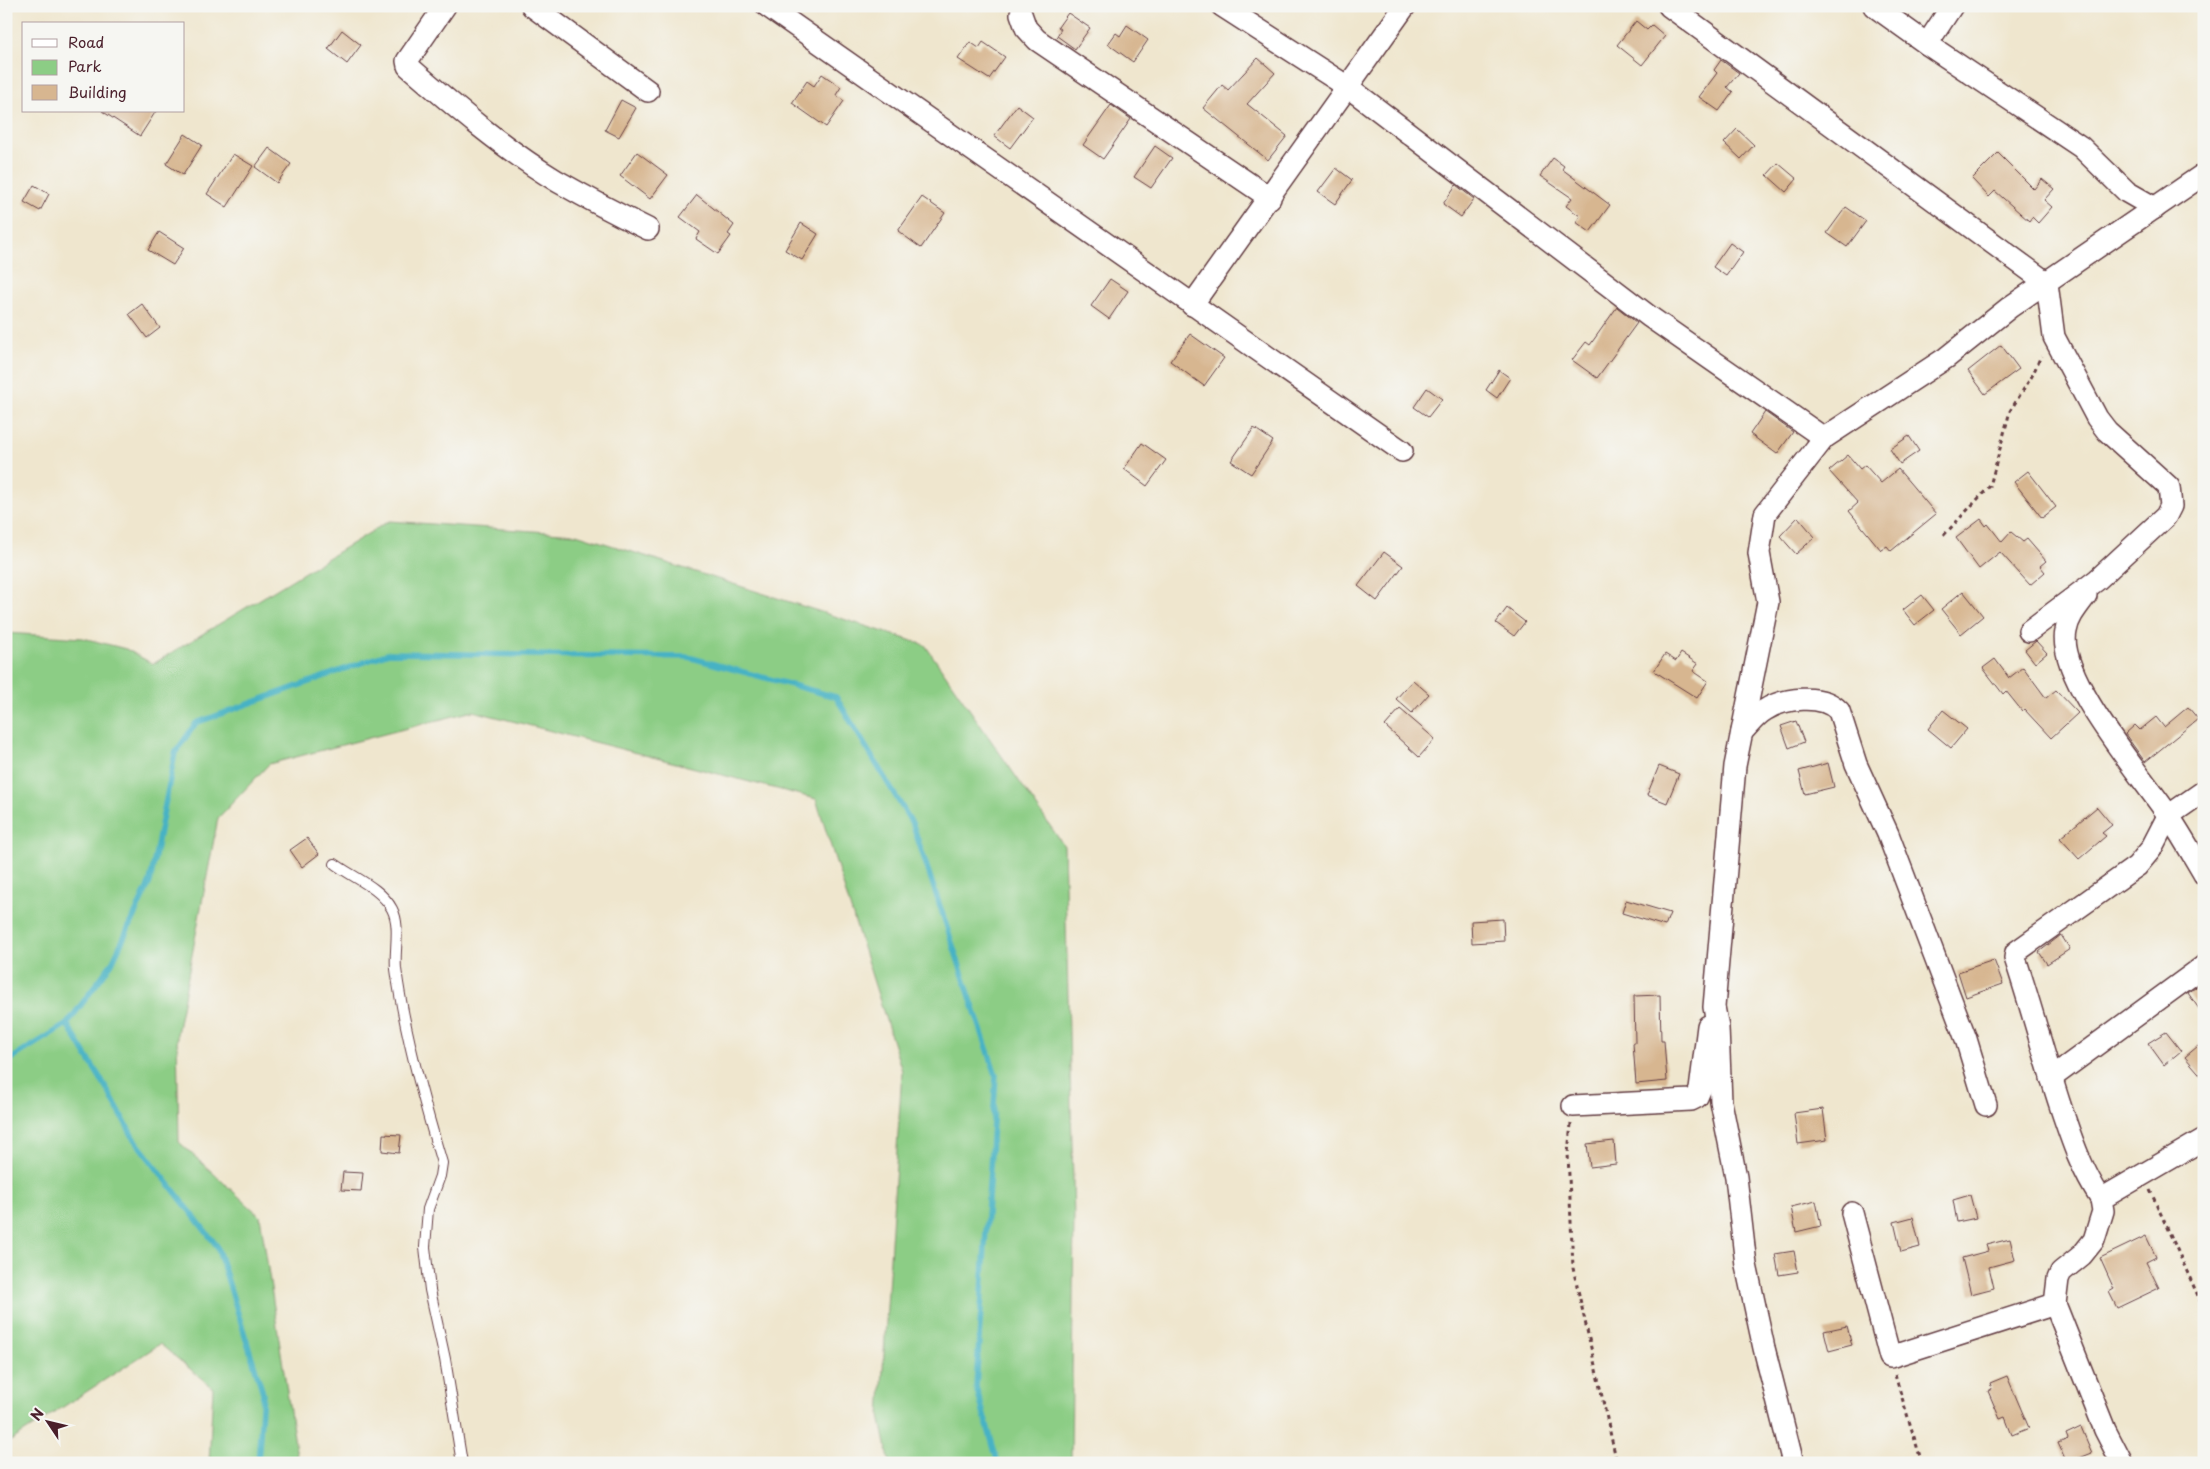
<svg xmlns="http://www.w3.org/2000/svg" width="2210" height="1469" viewBox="0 0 2210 1469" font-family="'Playpen Sans',sans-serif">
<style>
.green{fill:#8ccd85;stroke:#6b7658}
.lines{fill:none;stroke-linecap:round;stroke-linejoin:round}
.stream{stroke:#46b2c4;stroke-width:5.5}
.building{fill:#d7b690}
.service-casing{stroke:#633d43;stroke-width:12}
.minor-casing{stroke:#633d43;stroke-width:24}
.path{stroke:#633d43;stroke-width:3;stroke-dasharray:4 4;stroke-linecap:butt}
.service{stroke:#fff;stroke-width:10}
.minor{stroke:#fff;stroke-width:21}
</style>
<rect width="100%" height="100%" fill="#f6f6f2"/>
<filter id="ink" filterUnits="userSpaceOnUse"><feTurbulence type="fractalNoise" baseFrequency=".02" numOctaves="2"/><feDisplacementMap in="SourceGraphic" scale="10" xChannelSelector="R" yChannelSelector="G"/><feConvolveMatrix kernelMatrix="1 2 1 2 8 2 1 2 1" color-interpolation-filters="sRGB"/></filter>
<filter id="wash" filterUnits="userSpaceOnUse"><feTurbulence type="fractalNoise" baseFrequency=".0096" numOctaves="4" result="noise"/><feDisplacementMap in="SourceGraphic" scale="20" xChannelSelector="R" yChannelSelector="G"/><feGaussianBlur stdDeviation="1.12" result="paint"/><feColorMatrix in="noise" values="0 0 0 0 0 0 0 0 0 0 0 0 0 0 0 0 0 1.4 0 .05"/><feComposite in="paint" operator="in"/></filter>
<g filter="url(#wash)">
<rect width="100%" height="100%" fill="#efe6ce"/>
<polygon class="green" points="389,521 576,534 925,645 1064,846 1074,1218 1071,1463 890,1463 880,1416 902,1071 816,799 473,711 269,764 218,818 177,1034 179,1142 260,1216 298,1463 209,1463 213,1388 160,1344 6,1444 6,633 83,638 126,649 153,664"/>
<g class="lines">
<g class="stream">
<polyline points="67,1024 107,1089 134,1139 217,1246 263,1393 258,1463"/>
<polyline points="6,1062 67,1024 112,963 150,882 175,753 196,723 389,653 688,657 836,697 913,825 996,1075 976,1387 998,1463"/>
</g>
</g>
<g id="blocks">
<g class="building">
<polygon points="1068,13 1090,28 1075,49 1057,36 1061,29 1058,27"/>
<polygon points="1636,21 1647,30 1652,25 1665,36 1642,65 1617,45"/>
<polygon points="1127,25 1148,40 1133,62 1108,44 1116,33 1120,36"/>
<polygon points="342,30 361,45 347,64 328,49"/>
<polygon points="970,42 979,48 983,42 1005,57 989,79 958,59"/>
<polygon points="1258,58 1275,73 1247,104 1287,136 1268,160 1203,108 1222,85 1228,90"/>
<polygon points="1721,60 1739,73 1727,87 1733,92 1719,111 1699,97 1717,73 1714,70"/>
<polygon points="822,74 841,87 836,95 844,101 826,127 792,103 807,81 814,86"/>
<polygon points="621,100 636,108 619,137 605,130"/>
<polygon points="1017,105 1033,117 1010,148 994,136"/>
<polygon points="1111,105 1131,119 1103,159 1083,145"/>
<polygon points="102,111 156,111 140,136"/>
<polygon points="1737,129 1754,145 1741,159 1724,143"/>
<polygon points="185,134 202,145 183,175 166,164"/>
<polygon points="1155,146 1172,158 1151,188 1134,177"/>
<polygon points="269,148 291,164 277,183 255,167"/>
<polygon points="637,152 668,175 650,199 620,176"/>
<polygon points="1998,153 2034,189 2042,179 2054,189 2044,200 2052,207 2038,223 2032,217 2029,221 1995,191 1989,197 1972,179"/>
<polygon points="233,154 253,166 227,207 207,194"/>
<polygon points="1553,158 1564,166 1562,169 1610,205 1590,232 1576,222 1580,216 1566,206 1572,198 1540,176"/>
<polygon points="1778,163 1797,179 1786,192 1767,175"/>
<polygon points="1336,168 1352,180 1335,204 1318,192"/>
<polygon points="34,185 49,194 40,211 24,202"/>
<polygon points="1456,185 1474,199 1461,217 1443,204"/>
<polygon points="697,195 734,225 728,234 731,236 718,254 696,239 700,232 680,217"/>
<polygon points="922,197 945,213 921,248 898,231"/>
<polygon points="1846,207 1866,221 1847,247 1827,233"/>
<polygon points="801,223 818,234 802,260 785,250"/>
<polygon points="159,232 184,248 173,265 148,250"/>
<polygon points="1730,243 1743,252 1726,276 1713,267"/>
<polygon points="1110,279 1128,291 1109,319 1091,306"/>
<polygon points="142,304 160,328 147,338 129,314"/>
<polygon points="1617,307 1637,323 1597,378 1572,360 1586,342 1590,345"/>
<polygon points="1190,334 1224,358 1204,386 1170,361"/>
<polygon points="2001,345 2019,369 1985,394 1968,371"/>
<polygon points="1499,370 1510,378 1497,398 1486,390"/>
<polygon points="1427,388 1442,399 1428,417 1414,407"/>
<polygon points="1765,412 1793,432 1777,454 1750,434"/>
<polygon points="1254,428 1273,441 1251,474 1231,461"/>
<polygon points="1909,436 1919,451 1900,464 1890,449"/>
<polygon points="1142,443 1166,460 1147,486 1124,469"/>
<polygon points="1848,455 1860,469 1865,465 1881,483 1898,469 1936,514 1891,551 1887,546 1881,550 1849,511 1858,503 1829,471"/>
<polygon points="2028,471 2056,507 2042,518 2014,482"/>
<polygon points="1798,517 1815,537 1796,554 1780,536"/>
<polygon points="1981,519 1986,526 1988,524 2002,542 2011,532 2023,542 2027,539 2046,561 2040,566 2045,572 2030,585 2000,552 1979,569 1956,538"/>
<polygon points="1384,552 1403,566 1377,601 1358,586"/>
<polygon points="1963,591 1983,616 1961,634 1941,609"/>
<polygon points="1922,595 1934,610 1915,625 1903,610"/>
<polygon points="1507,608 1525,622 1514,636 1496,623"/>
<polygon points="2036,641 2047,653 2035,663 2025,650"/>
<polygon points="1681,653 1698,664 1693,671 1708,681 1697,698 1654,671 1665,654 1676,661"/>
<polygon points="1995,659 2009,678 2023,667 2046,698 2056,690 2078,713 2051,738 2024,709 2022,711 2006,691 2003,694 1983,668"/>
<polygon points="1413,680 1429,694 1412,713 1396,699"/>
<polygon points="2188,707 2198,719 2145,762 2125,734 2135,725 2140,730 2156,717 2164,727"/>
<polygon points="1400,709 1435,739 1419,757 1385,726"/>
<polygon points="1943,710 1967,729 1951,748 1928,729"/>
<polygon points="1796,721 1804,742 1789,748 1781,726"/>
<polygon points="1828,763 1834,787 1805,794 1799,771"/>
<polygon points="1659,766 1679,774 1667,803 1647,795"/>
<polygon points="2097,807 2112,825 2102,833 2106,836 2079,859 2060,838"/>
<polygon points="307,838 319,854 302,867 290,850"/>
<polygon points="1626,900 1670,913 1665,926 1622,913"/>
<polygon points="1503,919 1504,941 1472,943 1471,921"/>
<polygon points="2061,935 2070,949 2047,964 2039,952"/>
<polygon points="1994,960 2003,984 1966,997 1958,972"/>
<polygon points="2199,985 2204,991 2204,1016 2188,993"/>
<polygon points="1660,995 1661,1041 1664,1041 1667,1081 1636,1084 1633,1043 1635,1043 1634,996"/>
<polygon points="2166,1032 2181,1051 2164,1065 2148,1043"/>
<polygon points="2204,1041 2204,1079 2185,1057"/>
<polygon points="1823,1109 1827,1140 1798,1144 1794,1113"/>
<polygon points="383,1134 401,1135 399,1153 382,1151"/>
<polygon points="1614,1141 1616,1164 1590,1167 1587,1144"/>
<polygon points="343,1172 363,1173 361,1191 341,1190"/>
<polygon points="1970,1195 1976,1218 1957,1222 1953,1200"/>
<polygon points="1816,1201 1821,1226 1796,1232 1791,1207"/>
<polygon points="1913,1217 1920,1247 1901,1252 1894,1222"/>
<polygon points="2146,1236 2156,1257 2146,1262 2159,1288 2117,1308 2109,1292 2114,1289 2100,1258"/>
<polygon points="2010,1239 2015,1260 1989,1267 1994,1288 1971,1294 1962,1258 1988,1251 1986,1245"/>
<polygon points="1794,1251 1798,1272 1779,1275 1775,1254"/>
<polygon points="1847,1326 1852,1345 1829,1351 1824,1331"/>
<polygon points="2007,1376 2029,1428 2012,1435 2005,1417 2000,1419 1988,1391 1992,1389 1990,1383"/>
<polygon points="2081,1427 2092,1453 2067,1463 2058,1443 2068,1439 2066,1434"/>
</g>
</g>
</g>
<g filter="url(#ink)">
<use href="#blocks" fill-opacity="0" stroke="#633d43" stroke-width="1"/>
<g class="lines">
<g class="service-casing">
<path id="service" d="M335 864C354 878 381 888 392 909 401 926 394 950 396 969 404 1031 424 1103 442 1163L440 1176 428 1209 425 1247 430 1290 445 1359 462 1463"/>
</g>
<g class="minor-casing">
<g id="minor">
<path d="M445 6 407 61 408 66C455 107 504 149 557 181 587 198 617 214 648 229"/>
<polyline points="532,6 648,91"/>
<polyline points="767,6 1402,451"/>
<polyline points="1222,6 1348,87 1650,317 1824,438"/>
<polyline points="1669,6 2047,283 2054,337 2097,418 2107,431 2169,487 2171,506 2166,516 2097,580 2029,631"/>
<polyline points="1874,6 1927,44"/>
<polyline points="1952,6 1927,44 2081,147 2127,192 2155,208"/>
<polyline points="1021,14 1026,28 1037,40 1270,198"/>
<polyline points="1192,305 1405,6"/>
<path d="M2086 595C2078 606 2068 617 2066 631 2056 677 2142 776 2168 815 2181 834 2192 854 2204 874"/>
<path d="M1742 732C1749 725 1756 715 1765 710 1783 698 1823 693 1839 711L1856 764 1888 834 1966 1039 1986 1105"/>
<polyline points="2051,1078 2204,966"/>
<polyline points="1573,1106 1691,1100 1697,1097 1700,1090 1708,1026"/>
<path d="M2101 1199C2081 1169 2071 1138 2060 1105 2044 1056 2031 1006 2015 958L2016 952 2137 866 2151 849 2168 816 2204 791"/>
<polyline points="1852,1213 1890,1357 2055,1304"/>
<polyline points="1793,1463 1764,1348 1746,1265 1736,1177 1721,1102 1718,1028 1714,1007 1735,766 1768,602 1759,553 1765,514 1824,438 1946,358 2010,307 2204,174"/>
<polyline points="2122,1463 2105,1430 2055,1304 2058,1279 2061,1272 2082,1255 2094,1240 2103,1211 2101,1199 2204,1139"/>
</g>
</g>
<g class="path">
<polyline points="1944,535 1990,486 2010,411 2032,376 2041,356"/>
<polyline points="1571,1124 1568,1153 1573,1268 1617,1463"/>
<polyline points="2150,1190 2204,1309"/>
<polyline points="1895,1375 1922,1463"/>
</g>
<use href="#service" class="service"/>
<use href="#minor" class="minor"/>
</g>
</g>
<rect width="2210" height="1469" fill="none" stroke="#f6f6f2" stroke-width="25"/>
<rect x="22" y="22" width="162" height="90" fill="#f6f6f2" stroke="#b1a0a2"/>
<rect x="32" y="39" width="25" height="8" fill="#ffffff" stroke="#b1a0a2"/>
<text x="68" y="48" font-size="15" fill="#4a1f2b">Road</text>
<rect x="32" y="60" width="25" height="15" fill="#8ccd85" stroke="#b1a0a2"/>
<text x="68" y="72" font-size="15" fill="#4a1f2b">Park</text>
<rect x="32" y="85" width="25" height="15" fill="#d7b690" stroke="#b1a0a2"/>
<text x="68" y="98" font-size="15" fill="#4a1f2b">Building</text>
<g transform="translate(48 1422) rotate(305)" stroke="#f6f6f2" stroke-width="4" paint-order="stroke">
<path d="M0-4L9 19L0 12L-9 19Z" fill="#4a1f2b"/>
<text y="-8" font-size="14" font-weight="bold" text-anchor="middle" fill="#4a1f2b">N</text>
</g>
</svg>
